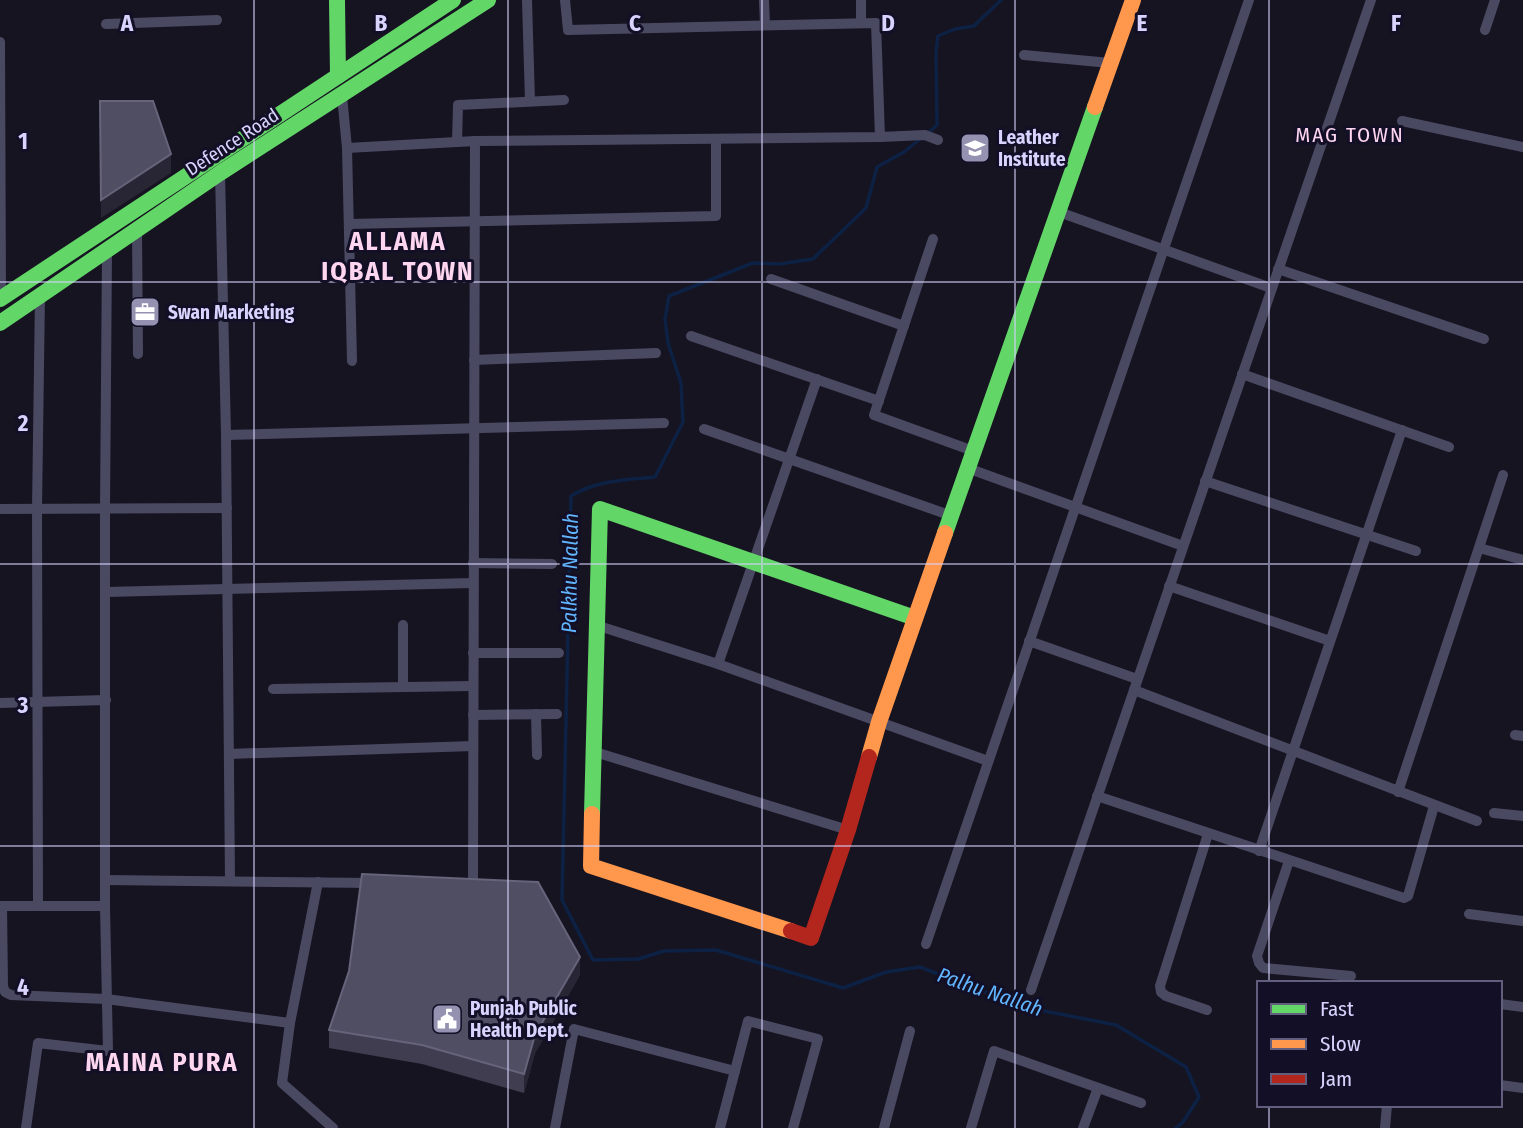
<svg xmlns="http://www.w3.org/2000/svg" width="1523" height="1128" viewBox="0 0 1523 1128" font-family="'Fira Sans Condensed',sans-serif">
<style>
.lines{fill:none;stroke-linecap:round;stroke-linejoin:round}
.stream{stroke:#0d2144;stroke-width:3.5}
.street{stroke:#4a4962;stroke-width:10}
.fast{stroke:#63d668;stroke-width:16}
.slow{stroke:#ff974d;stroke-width:16}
.jam{stroke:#b3261e;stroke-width:16}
.wall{fill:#403d50}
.shaded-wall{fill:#282635}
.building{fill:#504e63;stroke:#66637b;stroke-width:2}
.grid{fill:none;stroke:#d9d4ff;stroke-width:2;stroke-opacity:0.55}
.labels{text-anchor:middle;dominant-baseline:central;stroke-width:6;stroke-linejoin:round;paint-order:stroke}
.poi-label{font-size:19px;font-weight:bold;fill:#d9d4ff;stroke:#130f26;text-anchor:start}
.street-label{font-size:19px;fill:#d9d4ff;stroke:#130f26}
.neighbourhood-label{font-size:21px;letter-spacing:2px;fill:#ffd6f0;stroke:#130f26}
.water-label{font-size:21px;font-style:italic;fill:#62b6ff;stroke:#130f26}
.district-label{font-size:26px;font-weight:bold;letter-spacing:2px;fill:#ffd6f0;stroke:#130f26}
.grid-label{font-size:23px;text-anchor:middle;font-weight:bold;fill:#d9d4ff;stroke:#130f26;stroke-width:6;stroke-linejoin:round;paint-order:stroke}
</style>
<rect width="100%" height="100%" fill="#161421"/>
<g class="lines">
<g class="stream">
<polyline points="928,133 937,125 936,53 938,36 955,29 974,26 1001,0"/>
<path d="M919 140 904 152 877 167 866 208 813 259 779 264 753 263 669 296 665 319 668 343 681 383 683 422 655 477C627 480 596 480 571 496L562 900 593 960 638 959 664 951 716 950 843 988 886 972 920 967 1024 1007 1116 1025 1186 1067 1199 1097 1183 1122 1176 1128"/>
</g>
<g class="street">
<polyline points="527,0 530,101"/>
<polyline points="565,0 568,30 876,23 880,137"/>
<polyline points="764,0 765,25"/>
<polyline points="861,23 861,0"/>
<polyline points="106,24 217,20"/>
<polyline points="1485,30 1495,0"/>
<polyline points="0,42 1,298"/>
<polyline points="1024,55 1110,63"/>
<polyline points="342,96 347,148 352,361"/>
<polyline points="1402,121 1523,147"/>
<polyline points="457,142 458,105 564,100"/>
<polyline points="347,148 475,141 880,137 925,135 938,140"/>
<polyline points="220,173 226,435 230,881"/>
<polyline points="1059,212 1271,288"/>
<polyline points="349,224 716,216 716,139"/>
<polyline points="137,230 138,354"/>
<polyline points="933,239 874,415 976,452"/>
<polyline points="1278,269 1484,339"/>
<polyline points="771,279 904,326"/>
<polyline points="691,336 879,401"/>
<polyline points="474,360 656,353"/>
<polyline points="1242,374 1449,447"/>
<polyline points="704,429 952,516"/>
<polyline points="226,435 664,423"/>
<polyline points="970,469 1183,546"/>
<polyline points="1205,481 1416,551"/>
<polyline points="0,509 227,508"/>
<polyline points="1479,548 1523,560"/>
<polyline points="473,563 552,564"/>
<polyline points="1169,586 1330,641"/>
<polyline points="106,592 473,583"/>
<polyline points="403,625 403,687"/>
<polyline points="599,626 718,664 988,761"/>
<polyline points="1029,641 1137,679"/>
<polyline points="473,653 559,653"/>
<polyline points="718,664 817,379"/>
<polyline points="273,689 473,686"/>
<polyline points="1134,690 1477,821"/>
<polyline points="0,703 106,700"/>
<polyline points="536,714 537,755"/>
<polyline points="473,715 557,714"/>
<polyline points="1515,735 1523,736"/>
<polyline points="595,752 848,830"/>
<polyline points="229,754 473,746"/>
<polyline points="1398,792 1503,475"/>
<polyline points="1097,796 1404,898 1408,896 1434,806"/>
<polyline points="1494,813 1523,816"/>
<polyline points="1259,851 1402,430"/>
<polyline points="1289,861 1257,956 1259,963 1263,968 1351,976"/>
<polyline points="105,880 372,883"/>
<polyline points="318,882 290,1023 282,1083 333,1128"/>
<polyline points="465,884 473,884 475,141"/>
<polyline points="0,906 105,906"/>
<polyline points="2,906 3,986 5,992 11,995 106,999 290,1023"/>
<polyline points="38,906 37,509 40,295"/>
<polyline points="1469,914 1523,921"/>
<polyline points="926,944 1249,0"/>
<polyline points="1031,990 1371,0"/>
<polyline points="1500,1004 1523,1007"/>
<polyline points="1207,1010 1166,996 1161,992 1160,986 1208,834"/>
<polyline points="1500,1085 1523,1088"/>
<polyline points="26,1128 38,1043 108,1051 105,906 105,509 107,250"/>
<polyline points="555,1128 574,1029 735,1071"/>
<polyline points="720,1128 748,1021 818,1039 793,1128"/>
<polyline points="884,1128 910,1031"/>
<polyline points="971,1128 994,1051 1141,1103"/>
<polyline points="1083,1128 1098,1088"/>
<polyline points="1385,1128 1387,1105"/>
</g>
<g class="fast">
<polyline points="337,0 338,76"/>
<polyline points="0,299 453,0"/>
<polyline points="0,323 220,173 488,0"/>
<polyline points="945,533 1095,107"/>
<polyline points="592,814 600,509 915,618"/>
</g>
<g class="slow">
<polyline points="1095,107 1133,0"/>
<polyline points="869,757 879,722 945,533"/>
<polyline points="592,814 591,866 791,931"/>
</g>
<polyline class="jam" points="791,931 811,938 848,830 869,757"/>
</g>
<polygon class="wall" points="580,975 535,1053 524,1093 422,1064 329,1048 329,1030"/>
<g class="shaded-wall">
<polygon points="171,154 171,173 101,218 101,200"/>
<polygon points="580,957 580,975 535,1053 524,1093 524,1074 535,1035"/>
</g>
<g class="building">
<polygon points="100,101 153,101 171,154 101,200"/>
<polygon points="362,874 538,882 580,957 535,1035 524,1074 422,1045 329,1030 349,971"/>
</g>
<path class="grid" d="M254 0V1128M508 0V1128M762 0V1128M1015 0V1128M1269 0V983M0 282H1523M0 564H1523M0 846H1523M1269 1105V1128"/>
<defs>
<g id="university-square" transform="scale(1.575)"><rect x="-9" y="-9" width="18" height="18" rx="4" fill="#9591b1" stroke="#130f26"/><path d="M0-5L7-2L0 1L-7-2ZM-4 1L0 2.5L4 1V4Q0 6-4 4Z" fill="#fff"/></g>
<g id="office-square" transform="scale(1.575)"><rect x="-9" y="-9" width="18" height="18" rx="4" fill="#9591b1" stroke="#130f26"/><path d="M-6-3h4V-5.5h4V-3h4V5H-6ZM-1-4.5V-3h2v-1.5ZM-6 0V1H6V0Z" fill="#fff"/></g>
<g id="civic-square" transform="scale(1.575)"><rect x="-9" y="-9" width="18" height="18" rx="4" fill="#9591b1" stroke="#130f26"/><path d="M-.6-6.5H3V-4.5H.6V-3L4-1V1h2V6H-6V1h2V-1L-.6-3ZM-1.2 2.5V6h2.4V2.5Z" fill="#fff"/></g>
</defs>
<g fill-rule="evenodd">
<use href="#university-square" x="975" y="148"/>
<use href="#office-square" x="145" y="312"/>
<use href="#civic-square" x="447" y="1019"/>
</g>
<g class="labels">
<g class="poi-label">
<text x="998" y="137">Leather<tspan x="998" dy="22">Institute</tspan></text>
<text x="168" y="312">Swan Marketing</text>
<text x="470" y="1008">Punjab Public<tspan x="470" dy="22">Health Dept.</tspan></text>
</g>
<g class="street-label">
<text transform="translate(232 142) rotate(-33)">Defence Road</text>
</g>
<g class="neighbourhood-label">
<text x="1350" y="135">MAG TOWN</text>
</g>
<g class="water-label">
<text transform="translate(570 573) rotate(-89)">Palkhu Nallah</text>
<text transform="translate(990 992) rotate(19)">Palhu Nallah</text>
</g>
<g class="district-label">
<text x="398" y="241">ALLAMA<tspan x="398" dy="30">IQBAL TOWN</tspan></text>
<text x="162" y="1062">MAINA PURA</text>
</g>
</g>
<g class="grid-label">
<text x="127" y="31">A</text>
<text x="381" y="31">B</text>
<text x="635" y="31">C</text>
<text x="888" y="31">D</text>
<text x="1142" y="31">E</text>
<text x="1396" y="31">F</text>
<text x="23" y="149">1</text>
<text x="23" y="431">2</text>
<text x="23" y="713">3</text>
<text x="23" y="995">4</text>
</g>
<rect x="1257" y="981" width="245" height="126" fill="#130f26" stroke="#625e7d" stroke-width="2"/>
<rect x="1271" y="1004" width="35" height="10" fill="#63d668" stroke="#625e7d" stroke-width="2"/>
<text x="1320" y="1016" font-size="21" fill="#d9d4ff">Fast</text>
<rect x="1271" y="1039" width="35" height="10" fill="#ff974d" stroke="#625e7d" stroke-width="2"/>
<text x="1320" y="1051" font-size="21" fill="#d9d4ff">Slow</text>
<rect x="1271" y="1074" width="35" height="10" fill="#b3261e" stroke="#625e7d" stroke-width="2"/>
<text x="1320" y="1086" font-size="21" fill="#d9d4ff">Jam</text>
</svg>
